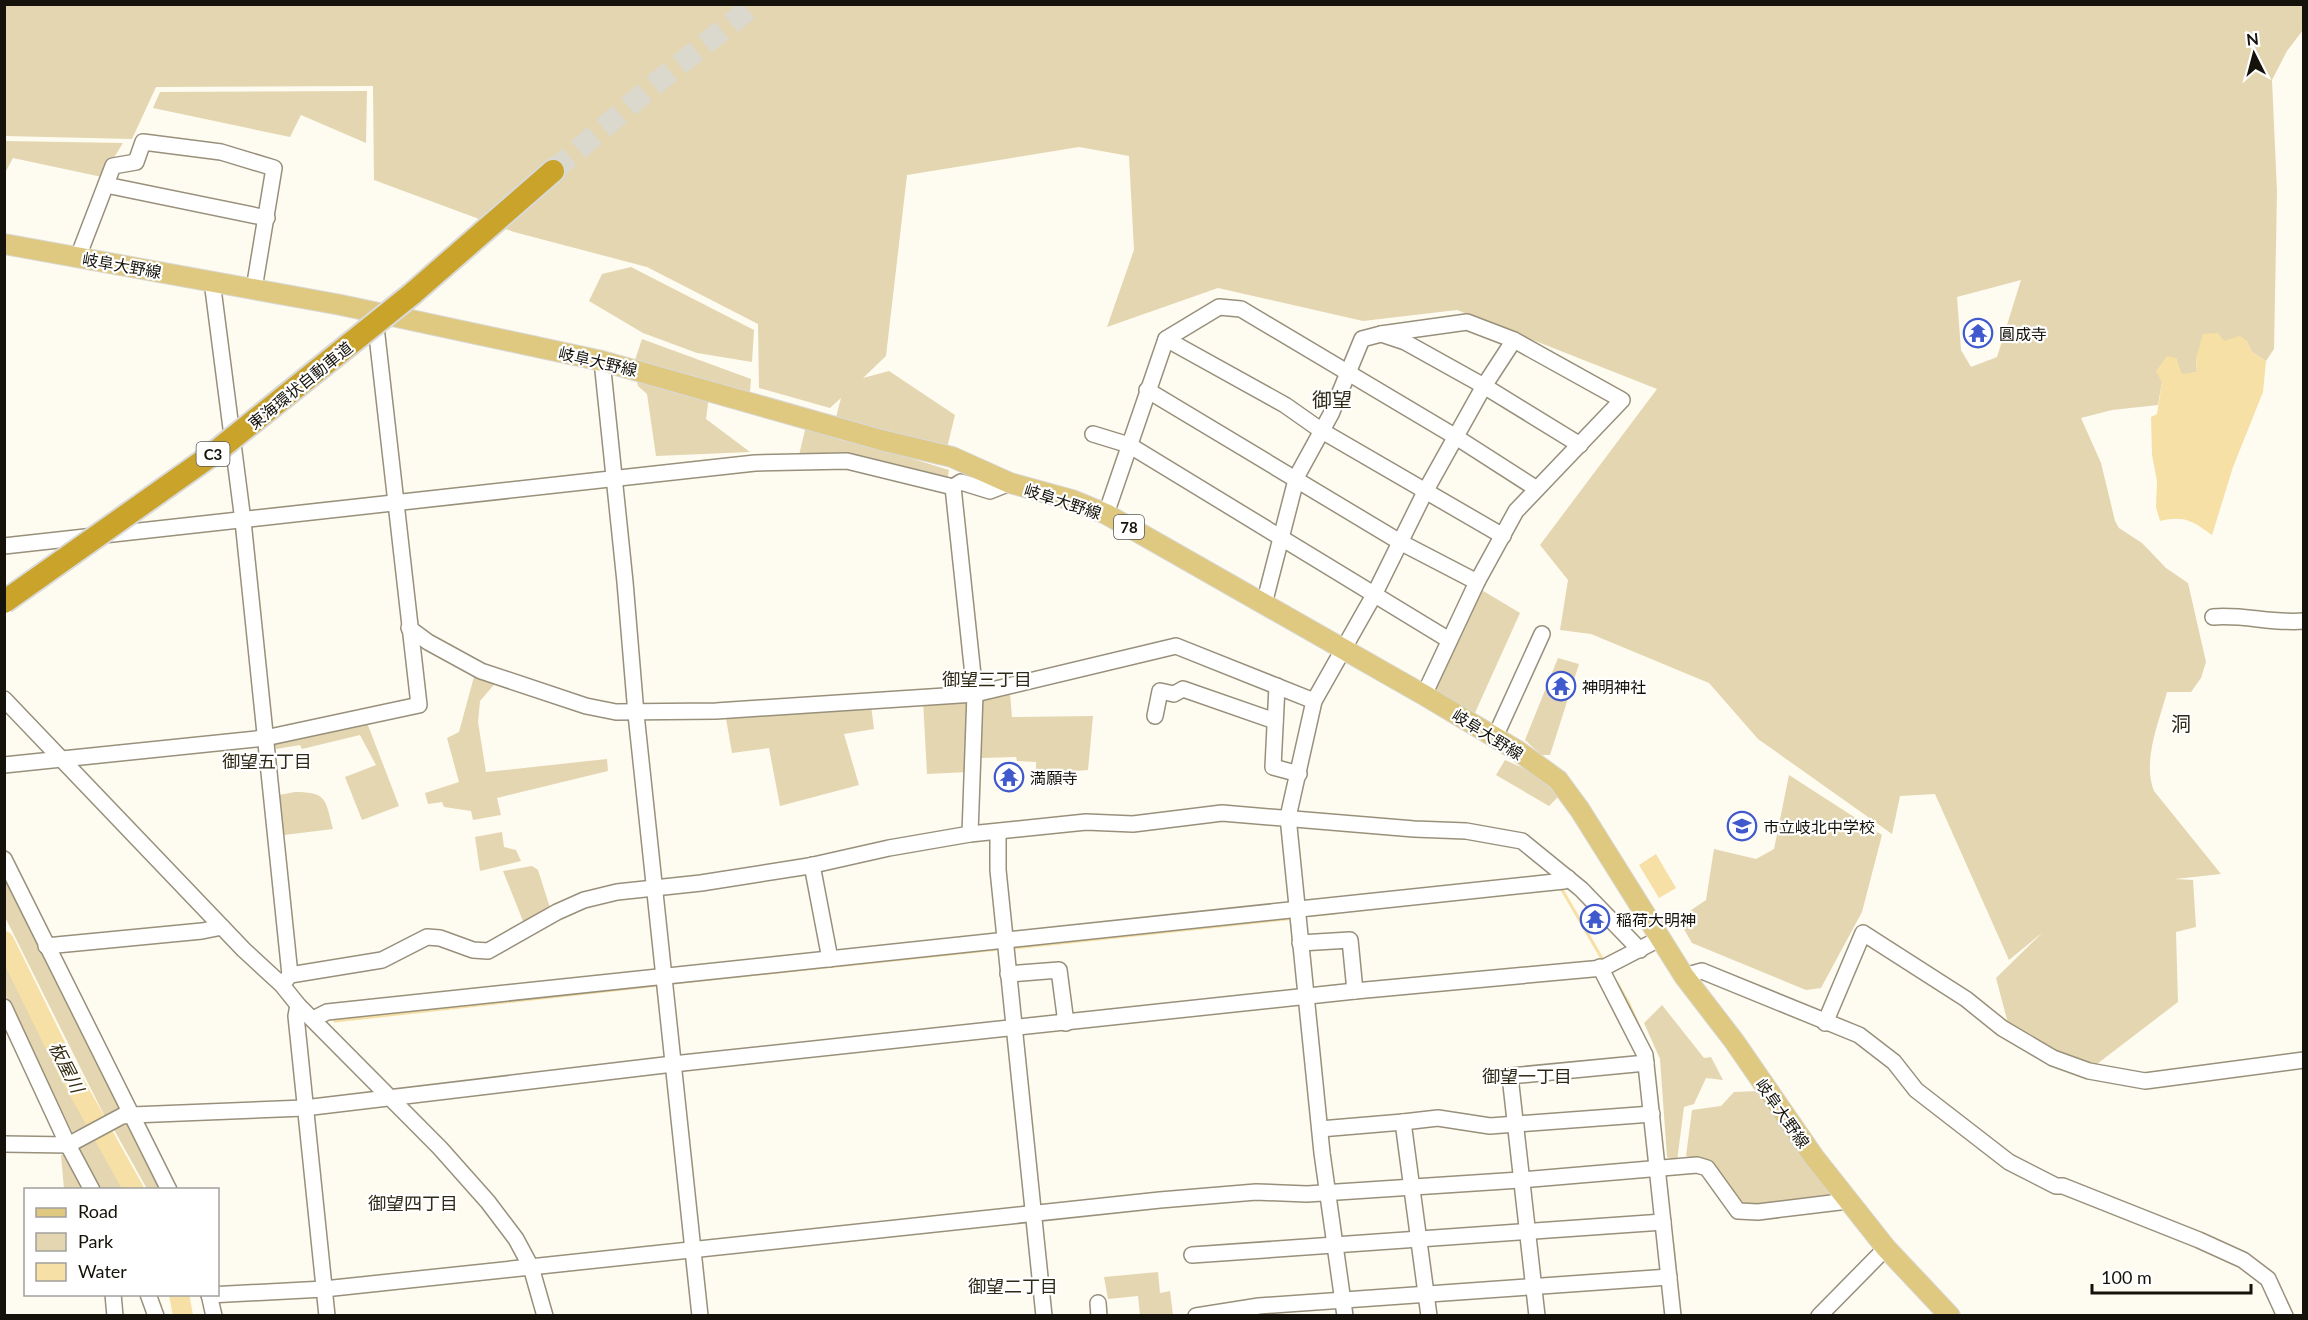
<svg xmlns="http://www.w3.org/2000/svg" width="2308" height="1320" viewBox="0 0 2308 1320" font-family="Lato,'Noto Sans JP',sans-serif">
<style>
.green{fill:#e4d6b0;fill-rule:evenodd}
.water{fill:#f6e0a5}
.lines{fill:none;stroke-linecap:round;stroke-linejoin:round}
.stream{stroke:#f6e0a5;stroke-width:3}
.river{stroke:#f6e0a5;stroke-width:20}
.highway-tunnel{stroke:#dbd8ce;stroke-width:22;stroke-dasharray:22 11;stroke-linecap:butt}
.minor-casing{stroke:#98907b;stroke-width:18}
.major-casing{stroke:#d9d9d8;stroke-width:22}
.highway-casing{stroke:#d9d9d8;stroke-width:26}
.minor{stroke:#fff;stroke-width:15}
.major{stroke:#dfc87f;stroke-width:20}
.highway{stroke:#caa32a;stroke-width:22}
.highway-bridge-casing{stroke:#d9d9d8;stroke-width:26;stroke-linecap:butt}
.highway-bridge{stroke:#caa32a;stroke-width:22}
.labels{text-anchor:middle;dominant-baseline:central;stroke-width:4.5;stroke-linejoin:round;paint-order:stroke}
.shield{fill:#fff;stroke:#5a5954;stroke-width:1.5}
.shield-label{font-size:15px;font-weight:bold;fill:#14120a}
.street-label{font-size:16px;fill:#14120a;stroke:#fff}
.poi-label{font-size:16px;fill:#14120a;stroke:#fff;text-anchor:start}
.neighbourhood-label{font-size:18px;fill:#2f2917;stroke:#fff}
.water-label{font-size:18px;font-style:italic;fill:#342b10;stroke:#fff}
.quarter-label{font-size:20px;fill:#2f2917;stroke:#fff}
</style>
<rect width="100%" height="100%" fill="#fefbf1"/>
<g class="green">
<path d="M5 5H2303V30L2287 51 2272 80 2277 192 2274 349 2266 361 2252 352 2246 340 2196 358 2197 372 2181 375 2176 358 2162 382 2158 405 2112 410 2081 418 2101 463 2115 521 2119 528 2142 543 2166 568 2188 583 2206 662 2201 678 2191 692H2167C2159 722 2142 761 2154 791L2221 874 2175 879 2193 880 2196 927 2176 932 2178 1002 2093 1067 2010 1031 1996 978 2043 932 2009 960 1935 794 1900 796 1892 834 1758 739 1709 683 1591 634 1560 630 1568 580 1540 545 1657 389 1457 310 1363 321 1218 288 1107 327 1134 250 1129 156 1079 147 907 175 886 356 863 378 889 371 955 415 946 452 835 421 841 398 830 408 759 388 758 324 647 267 514 232 374 180 373 86 156 87 132 139 5 136ZM2021 280 1997 357 1971 367 1961 350 1957 297Z"/>
<polygon points="367,91 366,143 301,115 290,137 153,108 160,92"/>
<polygon points="5,141 123,143 102,177 13,158 5,173"/>
<polygon points="631,267 754,330 752,362 697,353 643,333 589,301 602,274"/>
<polygon points="642,339 751,379 750,392 635,360"/>
<polygon points="636,376 709,396 706,419 750,452 656,456 647,394 638,386"/>
<polygon points="806,426 949,470 947,480 799,455"/>
<polygon points="1480,589 1520,613 1474,715 1430,689"/>
<polygon points="1558,658 1579,664 1550,755 1541,755 1525,740"/>
<polygon points="475,673 499,679 480,701 478,722 486,772 607,759 608,771 497,798 501,815 473,820 471,811 444,807 442,802 428,804 425,793 459,782 447,738 459,732"/>
<polygon points="1010,694 1012,717 1093,716 1088,770 1036,774 1036,762 1017,761 1016,757 981,758 979,704 985,696"/>
<polygon points="966,698 968,772 927,774 923,700"/>
<polygon points="871,705 874,729 844,734 859,785 780,806 769,748 732,753 725,713"/>
<polygon points="366,720 399,806 362,820 345,777 376,765 360,735 302,749 300,745 276,749 274,742"/>
<polygon points="1505,760 1541,776 1559,796 1549,806 1496,775"/>
<polygon points="1789,775 1882,835 1862,912 1821,988 1806,990 1692,943 1678,919 1706,900 1714,849 1756,859 1774,849"/>
<path d="M295 792C328 792 325 800 333 829L284 835 279 795Z"/>
<polygon points="502,832 504,847 516,850 521,861 480,871 475,837"/>
<polygon points="4,864 125,1107 105,1117 5,917"/>
<polygon points="532,866 538,870 551,911 525,926 503,871"/>
<polygon points="5,955 88,1125 72,1132 5,994"/>
<polygon points="1662,1005 1704,1058 1711,1057 1723,1080 1706,1078 1694,1104 1684,1107 1677,1161 1667,1157 1660,1059 1644,1023"/>
<polygon points="1757,1091 1837,1198 1740,1207 1708,1162 1686,1156 1692,1110 1721,1106 1734,1092"/>
<polygon points="126,1120 163,1189 147,1189 113,1128"/>
<polygon points="95,1137 126,1189 100,1189 78,1146"/>
<polygon points="69,1154 88,1189 64,1189 61,1155"/>
<polygon points="1158,1272 1160,1293 1170,1291 1173,1315 1140,1315 1138,1296 1108,1299 1104,1277"/>
</g>
<g class="water">
<path d="M2218 333 2224 341 2240 336 2246 340 2252 352 2266 361 2263 392 2233 467 2212 535C2193 521 2184 515 2160 521L2156 507 2157 481 2152 455 2151 417 2157 414 2162 382 2156 371 2167 356 2176 358 2182 374 2197 372 2196 358 2203 334Z"/>
<polygon points="1656,854 1676,888 1659,898 1639,865"/>
</g>
<g class="lines">
<g class="stream">
<polyline points="1561,888 1604,962"/>
<polyline points="1304,916 1336,913"/>
<polyline points="1013,948 1295,918"/>
<polyline points="673,983 999,949"/>
<polyline points="1617,983 1629,1004 1641,1031"/>
<polyline points="335,1021 659,985"/>
<polyline points="1652,1059 1659,1112"/>
<polyline points="1673,1244 1677,1285"/>
</g>
<g class="river">
<polyline points="4,941 70,1075 134,1190"/>
<polyline points="179,1294 183,1316"/>
</g>
<polyline class="highway-tunnel" points="553,171 650,88 755,4"/>
<g class="minor-casing">
<g id="minor">
<polyline points="106,185 267,218"/>
<polyline points="78,257 113,166 136,162 143,142 221,152 274,168 254,289"/>
<polyline points="212,281 243,521 290,975"/>
<polyline points="1381,334 1467,322 1514,340 1622,400 1516,511 1477,582 1424,695"/>
<polyline points="1166,339 1219,307 1241,309 1456,437 1537,489"/>
<polyline points="602,361 625,582 636,714 700,1316"/>
<polyline points="1147,390 1400,542 1477,582"/>
<polyline points="1093,434 1129,445 1449,640"/>
<polyline points="1106,514 1166,339 1285,405 1322,431 1503,536"/>
<polyline points="4,546 755,463 847,461 953,487"/>
<polyline points="1264,604 1297,476 1331,414 1362,339 1381,334 1405,342 1484,386 1580,445"/>
<path d="M2213 617C2243 614 2273 624 2304 621"/>
<polyline points="409,628 428,642 481,671 586,706 616,712 716,711 975,694 1176,646 1314,701"/>
<polyline points="1277,686 1273,767 1299,774"/>
<polyline points="4,699 244,950 282,985 298,1005 440,1148 488,1202 516,1239 531,1267 545,1316"/>
<polyline points="1155,716 1160,691 1174,694 1183,689 1275,721"/>
<polyline points="1495,737 1542,634"/>
<polyline points="4,765 265,738 419,705 375,318"/>
<polyline points="998,832 998,870 1044,1316"/>
<polyline points="970,834 975,694 953,487 961,482 990,491 1010,483"/>
<polyline points="4,859 169,1190"/>
<polyline points="812,865 830,959"/>
<polyline points="1300,943 1350,940 1355,991"/>
<polyline points="46,946 202,931 222,927"/>
<polyline points="1600,967 1645,1055 1673,1316"/>
<polyline points="1008,974 1059,970 1066,1023"/>
<polyline points="1684,976 1702,971 1859,1035 1894,1062 1916,1090 2009,1162 2056,1186 2063,1186 2199,1240 2243,1260 2268,1279 2285,1316"/>
<polyline points="282,985 290,975 382,960 427,937 440,938 473,950 488,951 557,912 584,900 617,892 701,883 809,866 889,848 970,834 1086,822 1133,824 1222,813 1414,829 1466,831 1522,841 1581,889 1640,950"/>
<polyline points="298,1005 296,1016 327,1316"/>
<polyline points="4,1007 68,1145 92,1190"/>
<polyline points="313,1019 327,1012 1564,881 1568,878"/>
<polyline points="1825,1023 1863,933 1966,999 2002,1028 2053,1058 2089,1071 2145,1081 2304,1060"/>
<polyline points="1320,1129 1403,1122"/>
<polyline points="4,1144 68,1145 122,1116 132,1115 304,1108 673,1064 1355,991 1603,968 1659,939"/>
<polyline points="1192,1255 1663,1222"/>
<polyline points="113,1294 115,1316"/>
<polyline points="148,1294 156,1316"/>
<polyline points="209,1294 214,1316"/>
<polyline points="209,1295 324,1289 1160,1200 1256,1192 1307,1194 1520,1180 1697,1165 1707,1168 1738,1211 1758,1212 1848,1201"/>
<polyline points="1098,1303 1099,1316"/>
<polyline points="1196,1316 1259,1306 1669,1277"/>
<polyline points="1345,1316 1322,1153 1288,817 1314,701 1374,595 1426,490 1484,386 1514,340"/>
<polyline points="1429,1316 1403,1122 1438,1118 1490,1126 1652,1114"/>
<polyline points="1537,1316 1510,1076 1646,1063"/>
<polyline points="1819,1316 1886,1248"/>
</g>
</g>
<g class="major-casing">
<polyline id="major" points="4,244 341,305 602,361 881,440 952,457 1010,483 1072,500 1106,514 1424,695 1518,751 1558,780 1580,810 1684,976 1734,1041 1814,1157 1886,1248 1950,1316"/>
</g>
<g class="highway-casing">
<polyline id="highway" points="412,294 553,171"/>
</g>
<use href="#minor" class="minor"/>
<use href="#major" class="major"/>
<use href="#highway" class="highway"/>
<g class="highway-bridge-casing">
<polyline id="highway-bridge" points="4,602 213,454 412,294"/>
</g>
<use href="#highway-bridge" class="highway-bridge"/>
</g>
<defs>
<g id="temple-ring" transform="scale(1.5)"><circle r="9.5" fill="#fff" stroke="#4059cc" stroke-width="1.5"/><path d="M0-6L5-2H3V0L6.5 2.5H4V6H1.5V3h-3V6H-4V2.5H-6.5L-3 0V-2H-5Z" fill="#4059cc"/></g>
<g id="school-ring" transform="scale(1.5)"><circle r="9.5" fill="#fff" stroke="#4059cc" stroke-width="1.5"/><path d="M0-5L7-2L0 1L-7-2ZM-4 1L0 2.5L4 1V4Q0 6-4 4Z" fill="#4059cc"/></g>
</defs>
<g fill-rule="evenodd">
<use href="#temple-ring" x="1978" y="333"/>
<use href="#temple-ring" x="1561" y="686"/>
<use href="#temple-ring" x="1009" y="777"/>
<use href="#school-ring" x="1742" y="826"/>
<use href="#temple-ring" x="1595" y="919"/>
</g>
<g class="labels">
<g class="shield">
<rect x="196.5" y="442" width="33" height="24" rx="4.5"/>
<rect x="1114" y="515" width="30" height="24" rx="4.5"/>
</g>
<g class="shield-label">
<text x="213" y="454">C3</text>
<text x="1129" y="527">78</text>
</g>
<g class="street-label">
<text transform="translate(122 265) rotate(10)">岐阜大野線</text>
<text transform="translate(598 361) rotate(13)">岐阜大野線</text>
<text transform="translate(300 385) rotate(-39)">東海環状自動車道</text>
<text transform="translate(1063 501) rotate(18)">岐阜大野線</text>
<text transform="translate(1488 734) rotate(32)">岐阜大野線</text>
<text transform="translate(1783 1113) rotate(55)">岐阜大野線</text>
</g>
<g class="poi-label">
<text x="1999" y="333">圓成寺</text>
<text x="1582" y="686">神明神社</text>
<text x="1030" y="777">満願寺</text>
<text x="1763" y="826">市立岐北中学校</text>
<text x="1616" y="919">稲荷大明神</text>
</g>
<g class="neighbourhood-label">
<text x="987" y="679">御望三丁目</text>
<text x="267" y="761">御望五丁目</text>
<text x="1527" y="1076">御望一丁目</text>
<text x="413" y="1203">御望四丁目</text>
<text x="1013" y="1286">御望二丁目</text>
</g>
<g class="water-label">
<text transform="translate(67 1067) rotate(63)">板屋川</text>
</g>
<g class="quarter-label">
<text x="1332" y="399">御望</text>
<text x="2181" y="723">洞</text>
</g>
</g>
<rect width="2308" height="1320" fill="none" stroke="#14120a" stroke-width="12"/>
<rect x="24" y="1188" width="195" height="108" fill="#ffffff" stroke="#a1a09d" stroke-width="1.5"/>
<rect x="36" y="1208" width="30" height="9" fill="#dfc87f" stroke="#a1a09d" stroke-width="1.5"/>
<text x="78" y="1218" font-size="18" fill="#14120a">Road</text>
<rect x="36" y="1233" width="30" height="18" fill="#e4d6b0" stroke="#a1a09d" stroke-width="1.5"/>
<text x="78" y="1248" font-size="18" fill="#14120a">Park</text>
<rect x="36" y="1263" width="30" height="18" fill="#f6e0a5" stroke="#a1a09d" stroke-width="1.5"/>
<text x="78" y="1278" font-size="18" fill="#14120a">Water</text>
<g transform="translate(2254 54) rotate(354)" stroke="#ffffff" stroke-width="4.5" paint-order="stroke">
<path d="M0-4.5L10 22L0 15L-10 22Z" fill="#14120a"/>
<text y="-9" font-size="16" font-weight="bold" text-anchor="middle" fill="#14120a">N</text>
</g>
<path d="M2092 1284v9h159v-9" fill="none" stroke="#14120a" stroke-width="3"/>
<text x="2101" y="1284" font-size="18" fill="#14120a" stroke="#ffffff" stroke-width="4.5" paint-order="stroke">100 m</text>
</svg>
